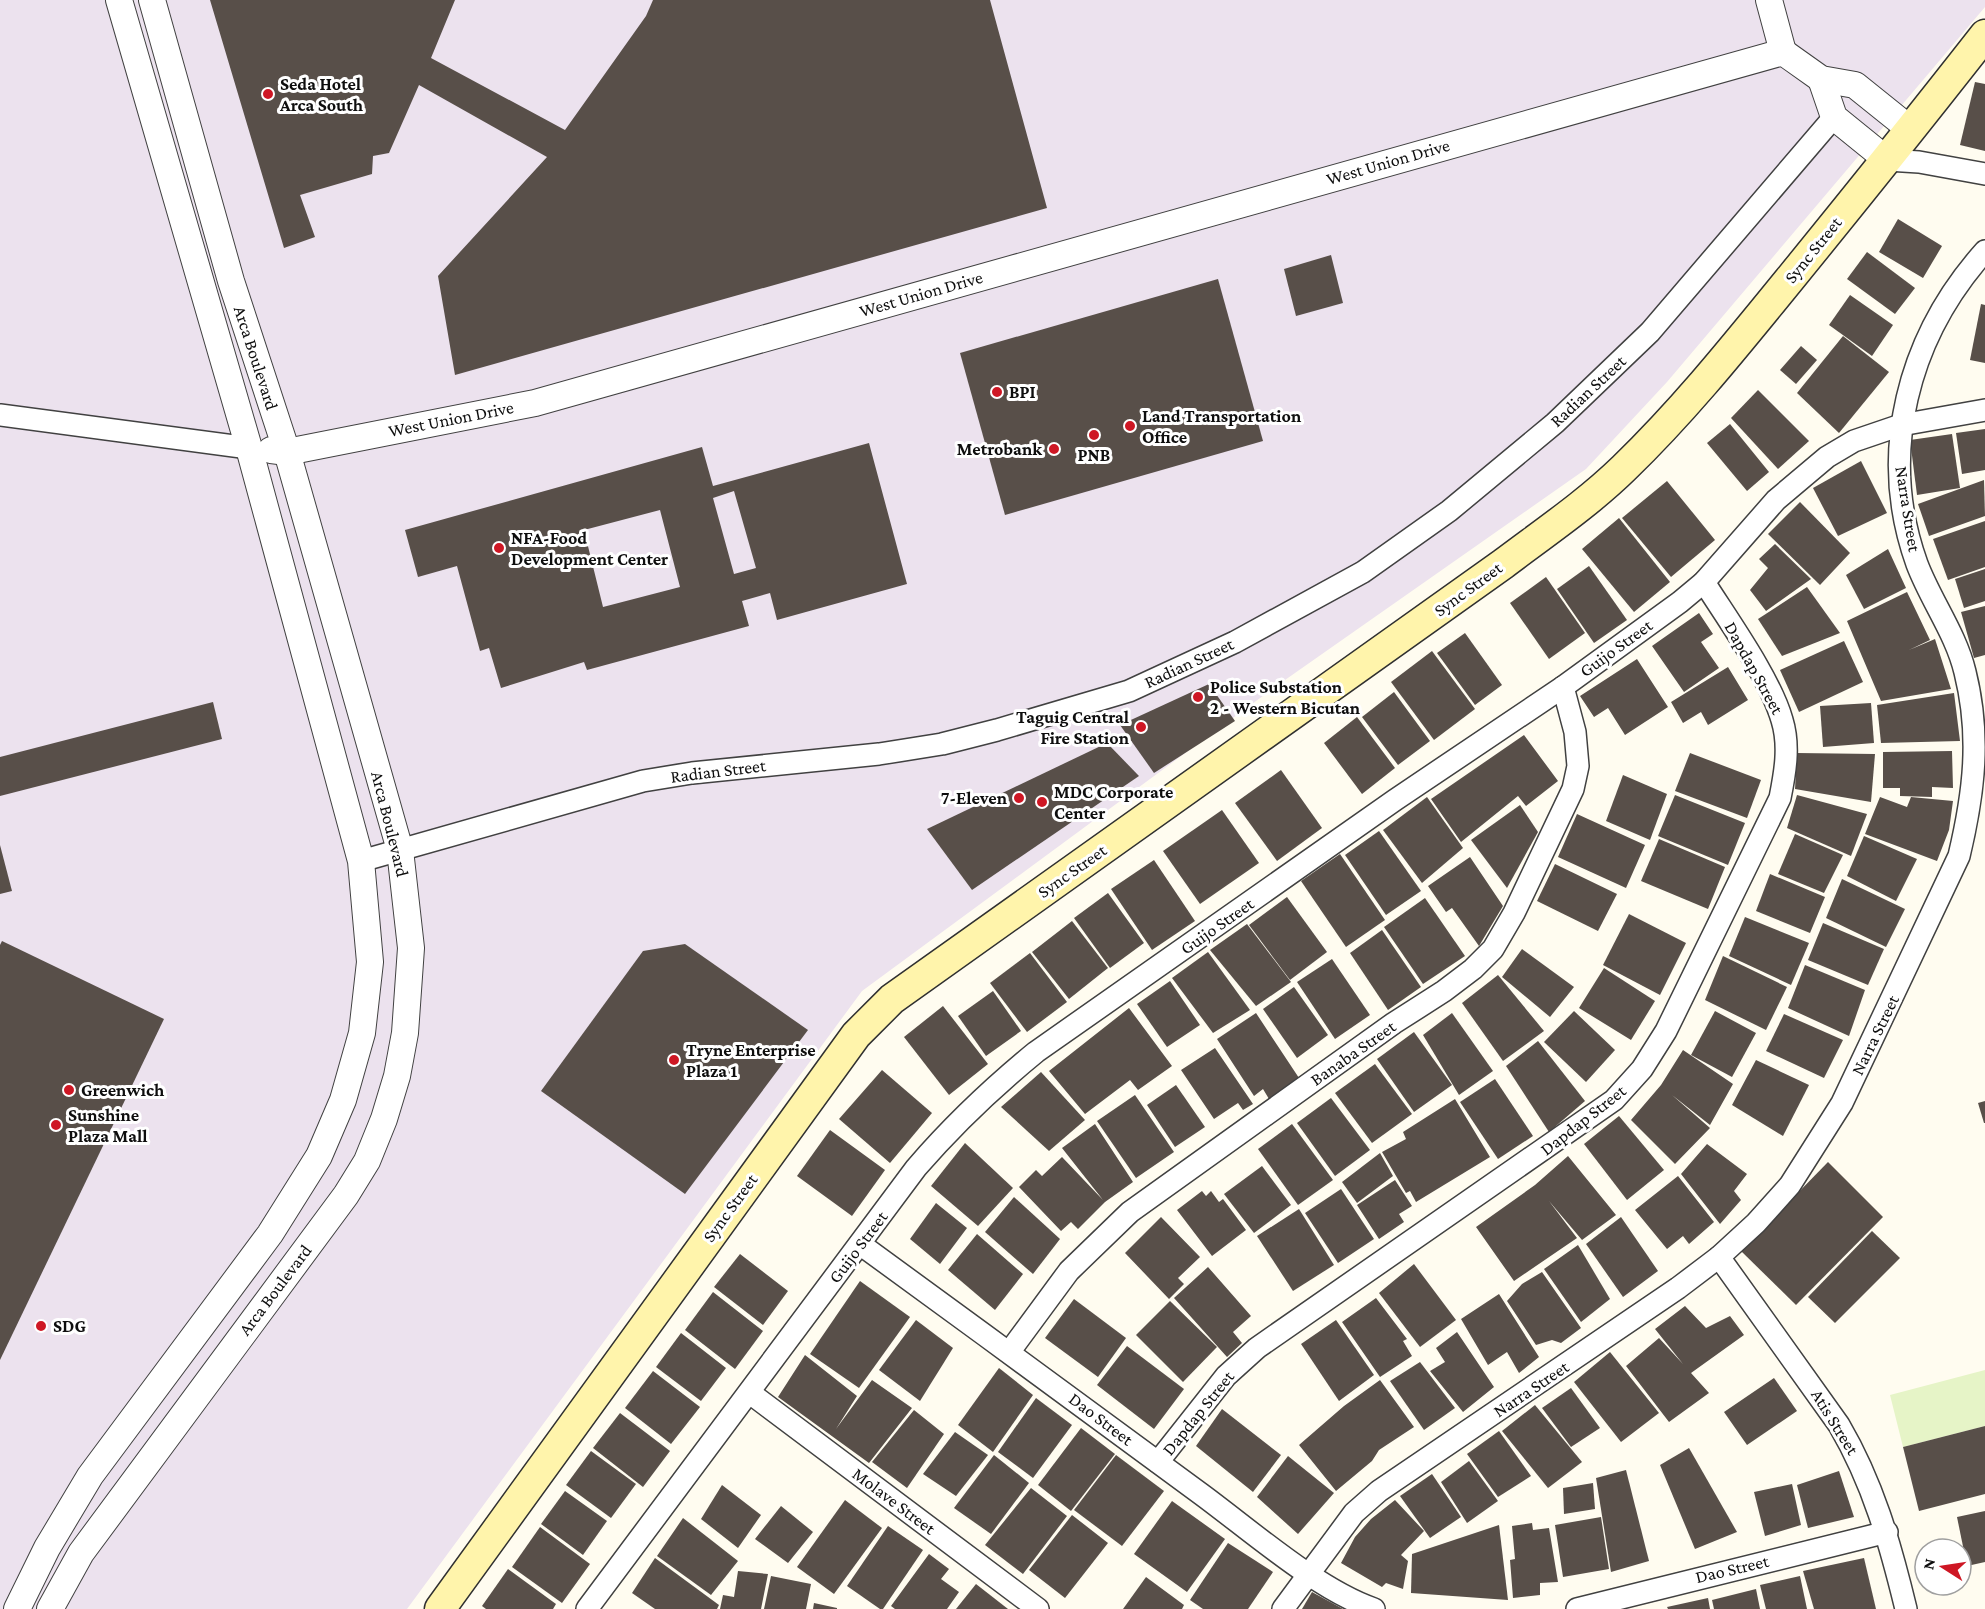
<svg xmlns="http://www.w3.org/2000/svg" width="1985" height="1609" viewBox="0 0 1985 1609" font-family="'Crimson Pro',serif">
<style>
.industrial{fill:#ece2ee}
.pitch{fill:#e6f4c7}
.building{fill:#584f49;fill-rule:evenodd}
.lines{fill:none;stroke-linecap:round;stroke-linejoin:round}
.minor-casing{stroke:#414141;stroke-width:24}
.tertiary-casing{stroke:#414141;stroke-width:28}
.secondary-casing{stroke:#303030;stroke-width:33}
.minor{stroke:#fff;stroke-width:21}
.tertiary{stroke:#fff;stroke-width:26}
.secondary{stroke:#fff4ab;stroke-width:30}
.poi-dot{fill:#ce1724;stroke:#fff;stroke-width:2}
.labels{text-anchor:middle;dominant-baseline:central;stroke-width:6;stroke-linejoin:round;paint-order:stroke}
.poi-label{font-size:18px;font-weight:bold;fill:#0e0e0e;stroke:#fff;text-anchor:start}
.street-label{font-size:18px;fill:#0e0e0e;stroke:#fff}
</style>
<rect width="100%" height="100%" fill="#fffcf0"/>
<polygon class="industrial" points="0,0 1985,0 1985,7 1667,382 1586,469 1275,687 862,991 407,1609 0,1609"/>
<polygon class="pitch" points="1985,1370 1985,1426 1903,1447 1890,1395"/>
<g class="building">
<polygon points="210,0 455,0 431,58 565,130 646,16 653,0 990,0 1047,208 455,375 438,276 547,157 419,85 389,153 373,156 372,174 300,195 315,237 284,248"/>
<polygon points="1975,82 1985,84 1985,151 1960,145"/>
<polygon points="1898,219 1942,246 1923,278 1879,252"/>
<polygon points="1867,252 1915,288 1895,314 1847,279"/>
<polygon points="1331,255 1343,303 1296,316 1284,269"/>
<polygon points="1218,279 1263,441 1005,515 960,353"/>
<polygon points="1850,295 1893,325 1872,356 1829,325"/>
<polygon points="1981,304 1985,305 1985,363 1970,360"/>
<polygon points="1843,336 1889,372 1839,433 1797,393"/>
<polygon points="1801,346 1817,360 1796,384 1780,370"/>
<polygon points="1758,390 1809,441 1778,469 1731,418"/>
<polygon points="1730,424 1769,472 1747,491 1707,443"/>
<polygon points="1985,429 1985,470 1962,474 1956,433"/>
<polygon points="1952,434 1960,488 1917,495 1910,440"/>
<path d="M869 443 907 584 777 620 770 593 742 601 749 626 587 670 584 662 501 688 489 648 480 651 457 566 418 577 405 530 702 447 713 486ZM734 491 756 568 734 574 713 498ZM660 510 680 587 603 607 584 530Z"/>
<polygon points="1861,461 1887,513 1838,536 1813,488"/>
<polygon points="1984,480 1985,516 1929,536 1918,504"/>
<polygon points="1667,481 1715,540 1671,577 1622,518"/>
<polygon points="1800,502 1850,553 1820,585 1768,534"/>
<polygon points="1619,518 1670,582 1634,612 1582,549"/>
<polygon points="1985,521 1985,567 1948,580 1933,539"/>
<polygon points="1775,544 1811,579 1766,611 1750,590 1768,568 1759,559"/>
<polygon points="1888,549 1906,588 1864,609 1846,575"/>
<polygon points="1589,566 1627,620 1594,643 1557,589"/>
<polygon points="1985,569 1985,601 1964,608 1955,579"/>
<polygon points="1546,577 1585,633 1549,659 1510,603"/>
<polygon points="1807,587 1840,633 1782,656 1758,619"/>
<polygon points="1907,592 1930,640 1909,650 1935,639 1951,689 1881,701 1847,621"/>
<polygon points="1985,606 1985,655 1974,658 1961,612"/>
<polygon points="1699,613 1713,634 1701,642 1719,668 1684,692 1652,646"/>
<polygon points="1465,633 1502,685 1475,705 1437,653"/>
<polygon points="1844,641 1863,682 1799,712 1780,670"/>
<polygon points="1432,651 1475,709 1434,740 1391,682"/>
<polygon points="1637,659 1668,707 1625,735 1608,708 1594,717 1580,696"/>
<polygon points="1728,667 1748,700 1708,725 1701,712 1683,723 1671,702"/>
<polygon points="1209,684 1235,721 1154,773 1120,725"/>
<polygon points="1394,692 1430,741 1398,765 1362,717"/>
<polygon points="1954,693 1960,741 1881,743 1877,705"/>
<polygon points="213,702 222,739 0,796 0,757"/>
<polygon points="1871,703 1874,743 1823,747 1820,706"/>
<polygon points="1357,717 1395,768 1362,794 1324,743"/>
<polygon points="1524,735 1558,781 1526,806 1518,796 1461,842 1431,799"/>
<polygon points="1107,743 1139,776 972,890 927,829"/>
<polygon points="1952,751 1953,788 1932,787 1932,797 1900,796 1900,788 1883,788 1883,752"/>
<polygon points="1690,753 1761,780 1747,818 1675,791"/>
<polygon points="1797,753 1875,754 1871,802 1795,789"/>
<polygon points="1281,770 1322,828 1277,861 1235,803"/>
<polygon points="1623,775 1667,794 1650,840 1606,821"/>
<polygon points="1675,795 1745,823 1728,865 1658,836"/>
<polygon points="1797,795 1867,814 1851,856 1787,828"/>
<polygon points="1427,797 1463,848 1422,883 1383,830"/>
<polygon points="1880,797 1907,807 1911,797 1953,801 1949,830 1937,861 1865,834"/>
<polygon points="1520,805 1538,832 1507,888 1471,840"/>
<polygon points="1222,810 1259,863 1200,904 1163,851"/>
<polygon points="1577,814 1645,845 1626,888 1558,857"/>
<polygon points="1379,831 1421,891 1386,915 1345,855"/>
<polygon points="1795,834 1843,855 1824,893 1778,874"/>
<polygon points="1864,836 1917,859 1896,901 1847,876"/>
<polygon points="1659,839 1725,867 1708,909 1641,881"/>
<polygon points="0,845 12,891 0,894"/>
<polygon points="1340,854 1385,920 1346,947 1301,881"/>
<polygon points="1470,857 1503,906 1479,946 1452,908 1446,912 1428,886"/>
<polygon points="1154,860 1195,921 1152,950 1111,889"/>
<polygon points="1555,864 1617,894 1598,931 1537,901"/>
<polygon points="1770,874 1825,897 1810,933 1756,911"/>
<polygon points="1842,879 1905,909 1886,947 1826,918"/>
<polygon points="1108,893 1144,943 1110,968 1074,918"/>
<polygon points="1287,897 1327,952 1290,980 1249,925"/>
<polygon points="1425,898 1465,956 1423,984 1384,927"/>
<polygon points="1629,914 1686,943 1660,995 1603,965"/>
<polygon points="1745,917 1809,943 1791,985 1729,956"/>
<polygon points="1072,921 1108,968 1069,999 1032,952"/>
<polygon points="1823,923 1884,949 1868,985 1808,960"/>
<polygon points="1247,924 1291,982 1256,1006 1210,950"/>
<polygon points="1382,930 1421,987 1388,1010 1350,953"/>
<polygon points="2,941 164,1019 0,1360 0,945"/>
<polygon points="685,944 808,1030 685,1194 541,1091 643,951"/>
<polygon points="1522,949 1574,987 1550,1017 1502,977"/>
<polygon points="1208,952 1250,1010 1213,1033 1172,978"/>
<polygon points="1030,953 1067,1002 1027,1032 990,983"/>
<polygon points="1723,956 1787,987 1766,1030 1705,1000"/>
<polygon points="1332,959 1370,1015 1335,1039 1297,982"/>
<polygon points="1805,965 1865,990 1849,1036 1788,1008"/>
<polygon points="1604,968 1655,1001 1631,1040 1579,1008"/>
<polygon points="1498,975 1544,1031 1503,1061 1462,1003"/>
<polygon points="1170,981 1200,1025 1167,1047 1137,1004"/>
<polygon points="1294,987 1328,1035 1297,1058 1263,1009"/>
<polygon points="993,991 1021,1031 986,1056 958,1016"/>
<polygon points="943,1006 988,1064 949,1095 904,1037"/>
<polygon points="1129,1008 1172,1066 1138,1090 1130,1080 1085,1114 1049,1071"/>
<polygon points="1574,1011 1615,1050 1586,1082 1544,1042"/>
<polygon points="1715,1011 1756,1033 1732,1077 1691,1055"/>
<polygon points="1256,1013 1299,1078 1269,1099 1263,1089 1254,1096 1217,1039"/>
<polygon points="1452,1013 1493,1071 1459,1095 1423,1035"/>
<polygon points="1784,1014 1843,1040 1824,1078 1766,1051"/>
<polygon points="1414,1032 1452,1085 1414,1112 1377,1059"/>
<polygon points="1538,1041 1585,1101 1549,1132 1506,1066"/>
<polygon points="1215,1048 1253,1104 1243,1110 1238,1103 1214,1119 1181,1070"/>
<polygon points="1683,1050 1733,1084 1710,1125 1672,1095 1710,1128 1675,1164 1631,1120 1661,1085"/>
<polygon points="1756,1060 1809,1085 1783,1136 1732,1105"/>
<polygon points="1375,1064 1412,1114 1372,1143 1335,1093"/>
<polygon points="882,1070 932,1113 890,1163 839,1119"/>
<polygon points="1041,1072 1085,1120 1049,1151 1001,1107"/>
<polygon points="1495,1079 1533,1136 1498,1159 1460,1102"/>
<polygon points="1176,1085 1205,1127 1175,1147 1147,1105"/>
<polygon points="1135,1095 1174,1152 1136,1178 1097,1121"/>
<polygon points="1331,1098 1370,1150 1335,1176 1297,1123"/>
<polygon points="1455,1099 1490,1157 1416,1202 1410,1191 1406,1193 1382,1152 1406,1139 1403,1132"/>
<polygon points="1985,1101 1985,1123 1984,1123 1978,1103"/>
<polygon points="1619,1116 1664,1170 1627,1200 1584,1144"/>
<polygon points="1095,1124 1133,1182 1105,1202 1078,1229 1071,1222 1061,1231 1019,1187 1036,1170 1042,1176 1062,1157 1103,1200 1062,1148"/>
<polygon points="1292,1124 1333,1180 1298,1205 1258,1149"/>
<polygon points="830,1130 885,1170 852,1216 797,1176"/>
<polygon points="965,1143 1013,1188 978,1226 931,1186"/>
<polygon points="1707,1144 1747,1174 1734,1191 1741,1200 1720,1224 1681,1174"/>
<polygon points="1380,1153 1393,1176 1357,1203 1342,1182"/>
<polygon points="1568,1156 1616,1215 1582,1240 1549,1201 1577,1238 1514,1281 1476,1227 1535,1185"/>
<polygon points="1828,1162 1883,1217 1796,1305 1741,1251"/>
<polygon points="1262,1166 1291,1205 1254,1233 1224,1194"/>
<polygon points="1678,1176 1714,1222 1689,1244 1683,1236 1667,1249 1635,1210"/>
<polygon points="1395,1180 1412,1206 1399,1214 1404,1222 1379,1239 1357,1205"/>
<polygon points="1341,1189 1374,1239 1338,1263 1305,1213"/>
<polygon points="1202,1191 1206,1196 1211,1191 1219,1202 1223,1199 1246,1230 1212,1256 1177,1210"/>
<polygon points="1014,1197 1060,1239 1033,1274 985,1232"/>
<polygon points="936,1203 967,1228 940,1264 910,1239"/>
<polygon points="1299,1209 1334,1265 1293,1291 1257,1236"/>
<polygon points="1161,1217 1200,1257 1178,1278 1184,1284 1169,1299 1125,1253"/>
<polygon points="1621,1217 1658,1271 1623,1297 1586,1244"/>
<polygon points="1872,1231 1900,1258 1835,1323 1808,1297"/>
<polygon points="977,1234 1023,1274 995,1310 948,1270"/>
<polygon points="1578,1245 1610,1299 1581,1322 1544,1269"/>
<polygon points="740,1254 788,1291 763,1325 714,1287"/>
<polygon points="1414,1264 1456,1320 1420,1347 1379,1293"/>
<polygon points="1208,1267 1251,1316 1233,1332 1242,1343 1227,1357 1174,1298"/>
<polygon points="1542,1272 1581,1328 1561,1343 1552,1340 1536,1345 1507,1301 1522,1284"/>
<polygon points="860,1281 910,1317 859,1388 810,1354"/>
<polygon points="713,1292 763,1331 735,1369 685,1330"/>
<polygon points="1499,1294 1539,1357 1519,1373 1507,1352 1488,1365 1461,1319"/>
<polygon points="1376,1298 1407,1339 1403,1341 1412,1356 1380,1377 1342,1322"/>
<polygon points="1074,1299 1126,1338 1098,1377 1045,1338"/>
<polygon points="1170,1301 1217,1347 1183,1382 1136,1335"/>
<polygon points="1685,1306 1706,1328 1730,1316 1744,1335 1691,1373 1709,1393 1669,1422 1626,1366 1659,1338 1683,1364 1655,1329"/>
<polygon points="916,1320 953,1348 920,1401 879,1370"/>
<polygon points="1336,1320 1374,1375 1339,1401 1301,1344"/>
<polygon points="1457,1332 1494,1387 1463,1412 1430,1371 1445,1362 1436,1348"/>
<polygon points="681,1333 726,1368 701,1401 656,1367"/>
<polygon points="1127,1346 1184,1389 1154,1429 1097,1385"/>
<polygon points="1610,1352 1659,1413 1621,1442 1574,1382"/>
<polygon points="805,1355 857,1396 836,1429 872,1380 912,1408 869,1463 778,1397"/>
<polygon points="1420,1362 1455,1408 1424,1430 1390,1381"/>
<polygon points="999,1368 1033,1395 993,1452 958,1425"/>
<polygon points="653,1371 700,1407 671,1444 625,1408"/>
<polygon points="1774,1378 1797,1411 1747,1445 1724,1412"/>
<polygon points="1380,1380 1414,1427 1379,1450 1372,1461 1336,1491 1299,1445 1344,1406"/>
<polygon points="1571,1388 1600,1428 1571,1447 1542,1408"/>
<polygon points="1036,1398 1072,1425 1033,1478 998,1452"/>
<polygon points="1535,1405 1582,1462 1548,1488 1502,1431"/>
<polygon points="1222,1409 1281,1455 1253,1492 1196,1446"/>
<polygon points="914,1410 944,1434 907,1488 872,1462"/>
<polygon points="620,1413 670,1451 643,1487 593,1448"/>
<polygon points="1985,1426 1985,1494 1919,1511 1903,1447"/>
<polygon points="1081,1428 1115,1454 1071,1511 1038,1485"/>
<polygon points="1499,1431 1531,1476 1498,1497 1467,1454"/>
<polygon points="955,1432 988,1455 956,1496 923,1474"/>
<polygon points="1689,1448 1737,1532 1695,1549 1660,1465"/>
<polygon points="591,1451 636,1484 611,1518 566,1485"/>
<polygon points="994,1455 1029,1483 991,1534 954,1508"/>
<polygon points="1116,1455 1164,1491 1122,1546 1074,1510"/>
<polygon points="1288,1456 1334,1493 1298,1534 1257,1497"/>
<polygon points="1469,1461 1498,1501 1467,1523 1441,1482"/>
<polygon points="1626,1470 1649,1561 1611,1572 1596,1478"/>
<polygon points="1839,1471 1854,1517 1808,1528 1797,1485"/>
<polygon points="1432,1474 1461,1517 1430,1538 1400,1496"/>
<polygon points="1593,1483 1595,1509 1564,1514 1563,1488"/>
<polygon points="1792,1484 1801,1525 1765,1536 1754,1492"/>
<polygon points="722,1485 761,1515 738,1548 701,1519"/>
<polygon points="1031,1488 1067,1516 1023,1574 985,1545"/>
<polygon points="565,1491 607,1521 583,1555 541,1524"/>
<polygon points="845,1500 882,1528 834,1594 797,1567"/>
<polygon points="1395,1500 1424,1531 1401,1555 1408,1561 1403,1589 1386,1583 1382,1587 1341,1563 1355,1537 1371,1519"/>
<polygon points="1172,1501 1225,1539 1187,1592 1134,1554"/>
<polygon points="781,1506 813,1532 788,1563 755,1539"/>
<polygon points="1985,1511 1985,1562 1967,1566 1957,1517"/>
<polygon points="1072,1515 1108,1543 1065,1598 1029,1570"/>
<polygon points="1601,1517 1609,1569 1563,1577 1555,1525"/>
<polygon points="683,1518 738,1561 711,1595 657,1556"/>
<polygon points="1532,1523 1533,1530 1549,1528 1558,1582 1540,1583 1540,1595 1513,1598 1510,1560 1515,1559 1512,1526"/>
<polygon points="1499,1525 1508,1600 1411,1593 1412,1554"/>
<polygon points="888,1526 923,1550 883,1609 880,1609 847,1586"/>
<polygon points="540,1527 590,1564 562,1603 512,1567"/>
<polygon points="1228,1543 1273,1572 1248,1609 1203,1609 1190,1600"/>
<polygon points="929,1554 949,1569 941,1579 959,1592 947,1609 895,1609 891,1606"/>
<polygon points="655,1558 719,1605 717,1609 655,1609 632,1593"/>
<polygon points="1864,1558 1876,1609 1814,1609 1803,1571"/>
<polygon points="508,1569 556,1604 553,1609 486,1609 482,1606"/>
<polygon points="738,1571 768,1574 761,1609 720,1609 723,1595 734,1597"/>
<polygon points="771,1576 811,1584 806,1609 764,1609"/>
<polygon points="1800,1576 1807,1609 1766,1609 1760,1585"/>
<polygon points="1146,1577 1184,1605 1182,1609 1123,1609"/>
<polygon points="976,1584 1008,1609 956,1609"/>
<polygon points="1756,1589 1760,1609 1714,1609 1712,1600"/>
<polygon points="1312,1592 1343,1609 1302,1609"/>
<polygon points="1708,1598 1710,1609 1668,1609 1667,1607"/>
<polygon points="814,1603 837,1608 837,1609 813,1609"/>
</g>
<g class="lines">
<g class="minor-casing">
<g id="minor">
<polyline points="1887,160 1919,162 1985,174"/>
<polyline points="0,415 249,448"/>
<polyline points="361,861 643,781 692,773 879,754 942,744 997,730 1129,691 1235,642 1363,572 1449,511 1555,423 1650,332 1834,117"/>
<path d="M860 1244C974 1327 1087 1410 1201 1494 1250 1530 1318 1590 1374 1609"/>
<path d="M1719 1257 1839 1425C1873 1483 1890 1543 1906 1609"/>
<polyline points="1010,1351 1069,1271 1130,1212 1394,1023 1444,991 1473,969 1493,949 1514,913 1573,789 1578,766 1575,732 1563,687"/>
<polyline points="750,1393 1038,1609"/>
<path d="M1158 1462 1226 1376 1257 1348 1614 1100 1642 1069 1666 1031 1780 798C1785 773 1790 746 1782 720 1770 678 1728 620 1704 582"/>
<path d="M587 1609 916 1168C953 1125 992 1088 1036 1052L1395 800 1563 687 1680 602 1704 582 1776 500 1827 457 1854 441 1901 425 1985 410"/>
<path d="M1283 1609 1354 1513 1379 1491 1678 1288 1719 1257 1756 1223 1790 1185 1842 1103 1959 856C1974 793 1981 736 1965 672 1956 634 1931 601 1917 564 1877 453 1908 337 1985 251"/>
<polyline points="1577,1609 1887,1532"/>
</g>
</g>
<g class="tertiary-casing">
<g id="tertiary">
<polyline points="1769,0 1783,52"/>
<polyline points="1783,52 1821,79 1855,85 1911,130"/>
<polyline points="1821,79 1834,117 1887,160"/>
<polyline points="271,450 287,452 535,403 1783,52"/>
<polyline points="17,1609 47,1548 90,1476 270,1234 319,1156 343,1100 362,1033 370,962 361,861 249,448 119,0"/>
<polyline points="50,1609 81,1553 346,1195 367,1161 384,1119 397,1076 405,1033 411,948 400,850 287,452 231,281 152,0"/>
</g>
</g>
<g class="secondary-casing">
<path id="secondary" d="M440 1609 856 1035 892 999 1503 564C1544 533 1587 504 1624 468 1684 410 1736 345 1789 280 1855 199 1920 118 1985 35"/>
</g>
<use href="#minor" class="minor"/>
<use href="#tertiary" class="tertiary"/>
<use href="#secondary" class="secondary"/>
</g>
<g class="poi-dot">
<circle cx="268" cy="94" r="6"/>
<circle cx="997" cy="392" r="6"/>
<circle cx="1130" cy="426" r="6"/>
<circle cx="1094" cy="435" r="6"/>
<circle cx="1054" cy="449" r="6"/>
<circle cx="499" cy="548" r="6"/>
<circle cx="1198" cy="697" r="6"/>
<circle cx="1141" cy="727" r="6"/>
<circle cx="1019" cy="798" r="6"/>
<circle cx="1042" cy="802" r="6"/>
<circle cx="674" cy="1060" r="6"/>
<circle cx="69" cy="1090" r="6"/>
<circle cx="56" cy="1125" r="6"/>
<circle cx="41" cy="1326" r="6"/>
</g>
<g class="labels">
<g class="poi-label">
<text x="280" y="84">Seda Hotel<tspan x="280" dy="21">Arca South</tspan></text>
<text x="1009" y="392">BPI</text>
<text x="1142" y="416">Land Transportation<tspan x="1142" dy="21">Office</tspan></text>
<text x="1042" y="449" text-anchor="end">Metrobank</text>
<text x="1094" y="455" text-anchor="middle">PNB</text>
<text x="511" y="538">NFA-Food<tspan x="511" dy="21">Development Center</tspan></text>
<text x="1210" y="687">Police Substation<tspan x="1210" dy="21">2 - Western Bicutan</tspan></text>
<text x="1129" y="717" text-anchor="end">Taguig Central<tspan x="1129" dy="21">Fire Station</tspan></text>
<text x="1054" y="792">MDC Corporate<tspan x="1054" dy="21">Center</tspan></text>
<text x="1007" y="798" text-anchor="end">7-Eleven</text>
<text x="686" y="1050">Tryne Enterprise<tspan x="686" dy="21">Plaza 1</tspan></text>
<text x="81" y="1090">Greenwich</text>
<text x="68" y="1115">Sunshine<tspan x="68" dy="21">Plaza Mall</tspan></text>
<text x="53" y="1326">SDG</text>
</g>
<g class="street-label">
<text transform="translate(1388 162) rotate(-16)">West Union Drive</text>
<text transform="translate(1813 250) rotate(-51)">Sync Street</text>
<text transform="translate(921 294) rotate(-16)">West Union Drive</text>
<text transform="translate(256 358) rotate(72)">Arca Boulevard</text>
<text transform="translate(1588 391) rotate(-43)">Radian Street</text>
<text transform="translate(451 419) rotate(-11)">West Union Drive</text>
<text transform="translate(1908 509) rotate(81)">Narra Street</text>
<text transform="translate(1468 589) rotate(-36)">Sync Street</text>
<text transform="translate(1616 648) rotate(-36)">Guijo Street</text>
<text transform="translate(1189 663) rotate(-25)">Radian Street</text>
<text transform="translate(1754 668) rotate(61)">Dapdap Street</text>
<text transform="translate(718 771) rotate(-7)">Radian Street</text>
<text transform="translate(390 824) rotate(76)">Arca Boulevard</text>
<text transform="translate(1072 871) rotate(-35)">Sync Street</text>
<text transform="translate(1217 926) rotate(-35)">Guijo Street</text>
<text transform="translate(1875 1035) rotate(-64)">Narra Street</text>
<text transform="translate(1353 1053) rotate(-35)">Banaba Street</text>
<text transform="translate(1583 1120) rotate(-38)">Dapdap Street</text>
<text transform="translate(730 1208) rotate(-54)">Sync Street</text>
<text transform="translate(858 1247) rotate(-53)">Guijo Street</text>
<text transform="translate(275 1290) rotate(-53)">Arca Boulevard</text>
<text transform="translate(1531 1389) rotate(-34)">Narra Street</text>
<text transform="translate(1198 1413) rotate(-51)">Dapdap Street</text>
<text transform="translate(1101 1419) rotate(37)">Dao Street</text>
<text transform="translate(1835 1422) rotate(58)">Atis Street</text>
<text transform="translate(894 1501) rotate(37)">Molave Street</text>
<text transform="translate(1732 1569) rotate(-13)">Dao Street</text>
</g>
</g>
<g transform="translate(1943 1567) rotate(282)"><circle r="28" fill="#ffffff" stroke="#9f9f9f" stroke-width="1.5"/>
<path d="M0-4.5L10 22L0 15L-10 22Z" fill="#ce1724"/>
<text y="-9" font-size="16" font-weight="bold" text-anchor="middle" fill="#0e0e0e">N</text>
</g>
</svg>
